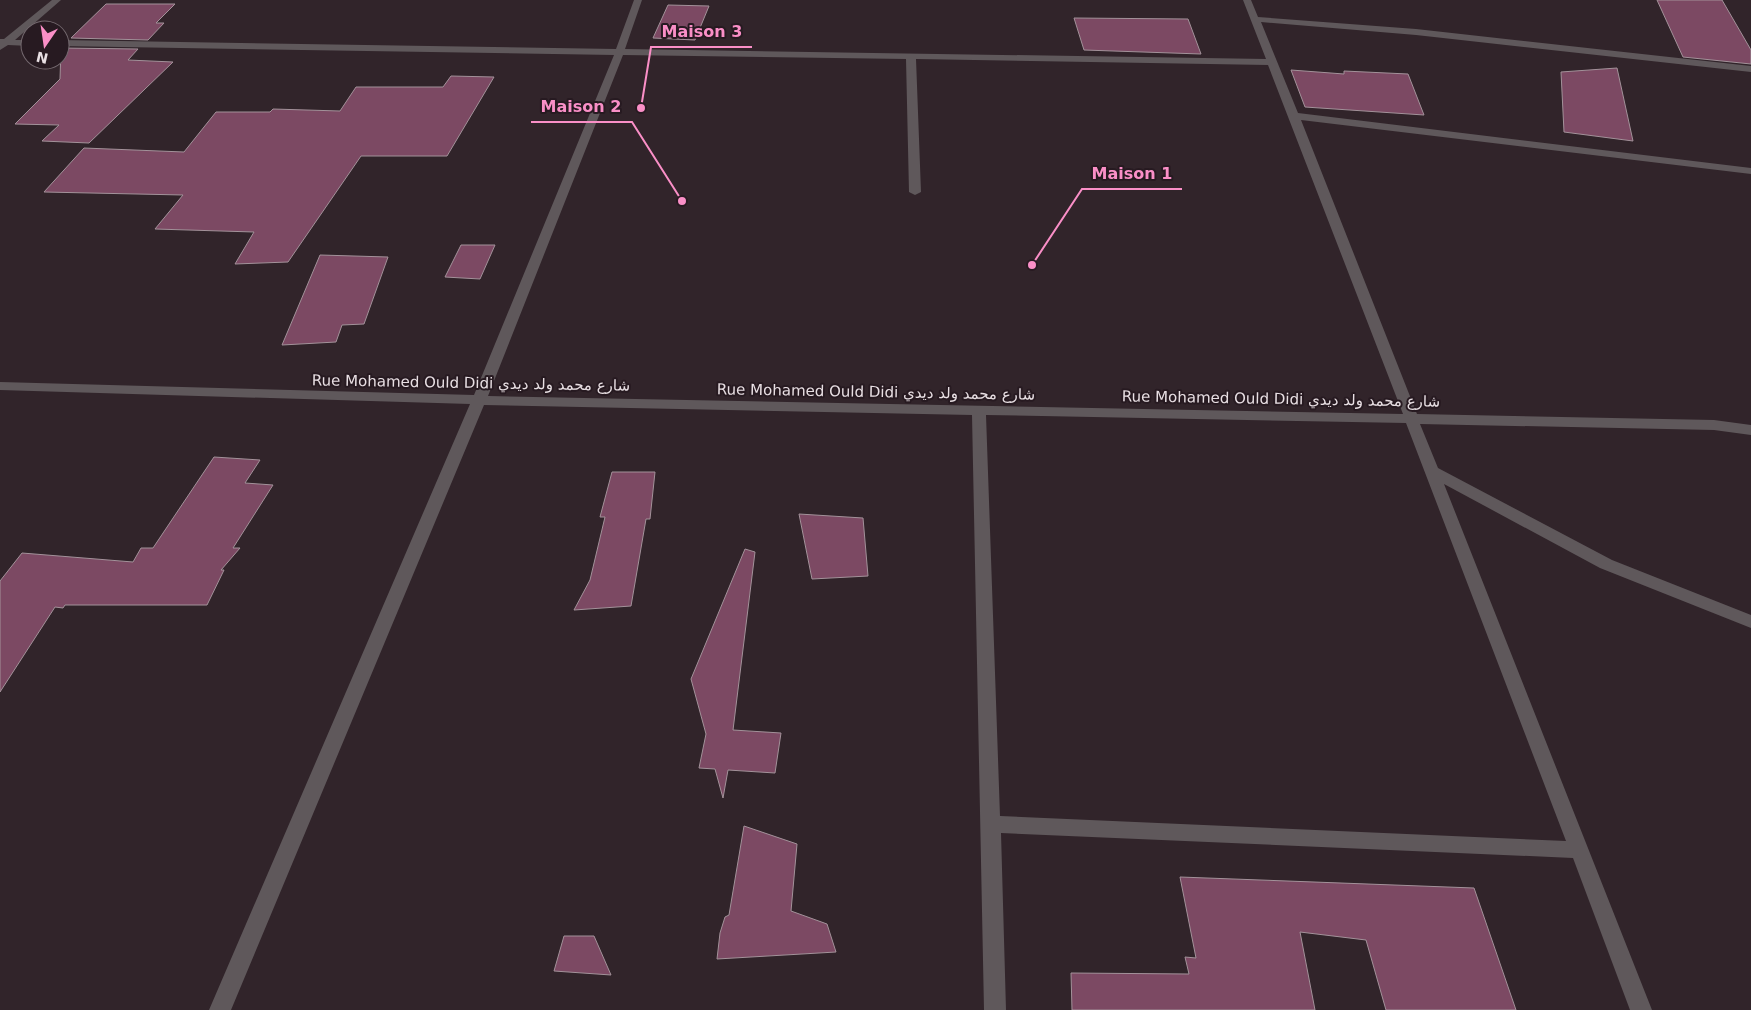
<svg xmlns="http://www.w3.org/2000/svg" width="1751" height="1010" viewBox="0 0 1751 1010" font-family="'DejaVu Sans','Noto Naskh Arabic',sans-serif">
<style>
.building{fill:#7c4963;stroke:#a3929a}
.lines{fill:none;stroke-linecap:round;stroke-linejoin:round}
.minor{fill:#5f585b;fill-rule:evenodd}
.labels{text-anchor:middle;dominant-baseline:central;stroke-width:4;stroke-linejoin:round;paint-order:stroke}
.street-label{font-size:15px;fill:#e8dfe3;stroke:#271a21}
.leader{fill:none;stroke:#fa8fc7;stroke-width:2}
.callout-dot{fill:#fa8fc7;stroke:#271a21;stroke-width:2}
.callout-label{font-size:16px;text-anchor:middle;font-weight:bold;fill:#fa8fc7;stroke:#271a21;stroke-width:4;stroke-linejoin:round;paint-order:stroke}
</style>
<rect width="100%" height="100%" fill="#31242a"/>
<g class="building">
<polygon points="1657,0 1722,0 1751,50 1751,64 1683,57"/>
<polygon points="106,4 175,4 156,23 164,23 148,40 71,38"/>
<polygon points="668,5 709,6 695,40 653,38"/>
<polygon points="1074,18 1188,19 1201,54 1084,50"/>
<polygon points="61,48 138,49 128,60 173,62 89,143 42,141 59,125 15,124 60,79"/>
<polygon points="1617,68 1633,141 1564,132 1561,72"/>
<polygon points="1291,70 1344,74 1344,71 1408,74 1424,115 1305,107"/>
<polygon points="451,76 494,77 447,156 361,156 288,262 235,264 254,232 155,229 183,195 44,192 84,148 184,152 216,112 270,112 273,109 340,111 356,87 443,87"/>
<polygon points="461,245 495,245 480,279 445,277"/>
<polygon points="320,255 388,257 364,324 342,325 336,342 282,345"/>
<polygon points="214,457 260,460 245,483 273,485 233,548 240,548 221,570 224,570 207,605 65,605 63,608 55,607 0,692 0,581 22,553 133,562 141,548 153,548"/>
<polygon points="612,472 655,472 650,519 646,519 631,606 574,610 590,580 605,517 600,517"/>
<polygon points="799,514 863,518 868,576 812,579"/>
<polygon points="745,549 755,552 733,730 781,733 775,773 728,770 723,798 715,769 699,768 706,734 691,679"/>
<polygon points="744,826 797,844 791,911 827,924 836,952 717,959 720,933 725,917 729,915"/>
<polygon points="1180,877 1474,888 1516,1010 1386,1010 1366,940 1300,932 1315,1010 1072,1010 1071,973 1189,974 1185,957 1196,958"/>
<polygon points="564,936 594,936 611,975 554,971"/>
</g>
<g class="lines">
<g class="minor">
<polygon points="52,0 61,0 15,40 30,40 30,46 8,45 0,50 0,39 4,39"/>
<path d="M634 0H642L625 49 1266 59 1243 0H1251L1258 17 1416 29 1751 66V72L1416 35 1261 22 1298 113 1751 168V174L1301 120 1417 414 1714 420 1751 425V435L1714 430 1420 424 1438 468 1612 560 1751 615V628L1600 568 1444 484 1652 1010H1630L1573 858 1001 833 1006 1010H984L972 415 484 405 231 1010H209L470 404 0 390V382L474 395 614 55 60 46V40L616 49ZM623 55 906 59 909 192 915 195 921 192 916 59 1268 65 1403 414 488 396ZM986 415 1406 423 1566 841 1000 816Z"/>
</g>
</g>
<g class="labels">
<g class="street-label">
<text transform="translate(471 383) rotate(1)">Rue Mohamed Ould Didi شارع محمد ولد ديدي</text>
<text transform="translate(876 392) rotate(1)">Rue Mohamed Ould Didi شارع محمد ولد ديدي</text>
<text transform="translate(1281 399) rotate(1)">Rue Mohamed Ould Didi شارع محمد ولد ديدي</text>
</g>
</g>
<path class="leader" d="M641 108L651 47H752M682 201L632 122H531M1032 265L1082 189H1182"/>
<g class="callout-dot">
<circle cx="641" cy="108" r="5"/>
<circle cx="682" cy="201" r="5"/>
<circle cx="1032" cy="265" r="5"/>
</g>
<g class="callout-label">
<text x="702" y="37">Maison 3</text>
<text x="581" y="112">Maison 2</text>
<text x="1132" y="179">Maison 1</text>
</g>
<g transform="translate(45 45) rotate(193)"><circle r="24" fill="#271a21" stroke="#74696f"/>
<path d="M0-4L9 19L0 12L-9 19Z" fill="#fa8fc7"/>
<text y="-8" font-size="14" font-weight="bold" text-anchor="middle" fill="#e8dfe3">N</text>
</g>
</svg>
